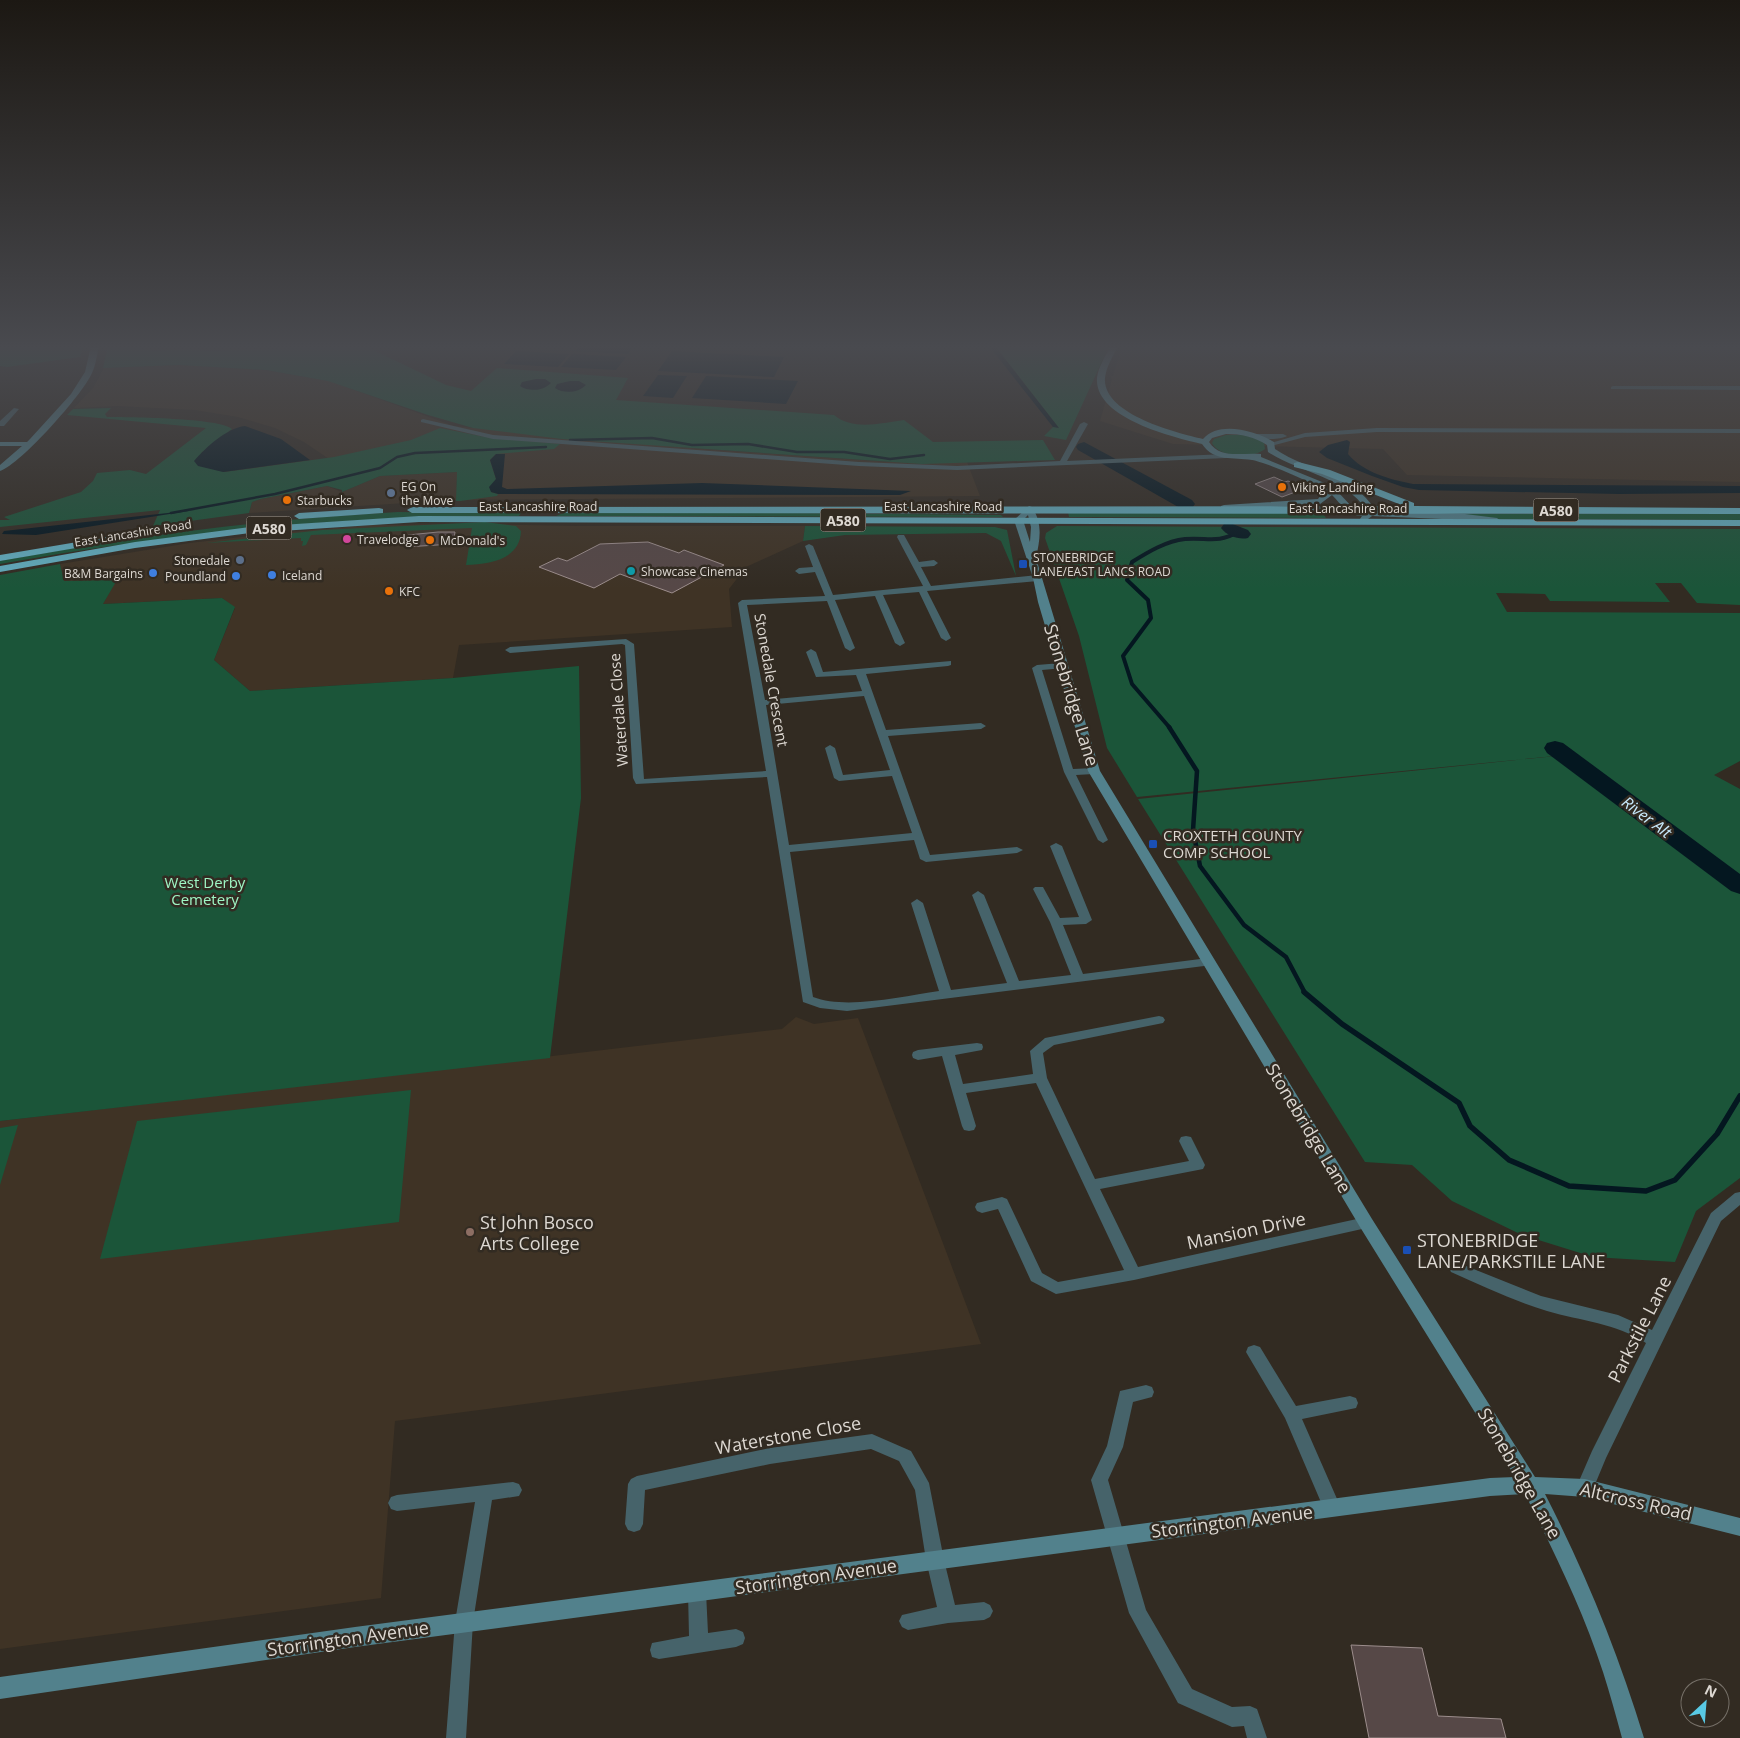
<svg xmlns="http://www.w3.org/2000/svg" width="1740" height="1738" viewBox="0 0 1740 1738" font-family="'Open Sans',sans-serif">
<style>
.built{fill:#3f3325}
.green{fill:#1b5539}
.water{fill:#041720}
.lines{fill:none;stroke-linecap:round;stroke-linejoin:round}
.stream-far3{stroke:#041720;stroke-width:2.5}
.stream-far2{stroke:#041720;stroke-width:4}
.stream-far1{stroke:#041720;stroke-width:4.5}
.stream{stroke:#041720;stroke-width:5.5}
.river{fill:#041720;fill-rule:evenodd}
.building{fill:#564847;stroke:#9d8e8d}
.street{fill:#46636a;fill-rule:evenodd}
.secondary{fill:#52818c;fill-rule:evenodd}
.highway{fill:#62adbe;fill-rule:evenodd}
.food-dot{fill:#e8710a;stroke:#322b22;stroke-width:2}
.service-dot{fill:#5c6f8a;stroke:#322b22;stroke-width:2}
.hotel-dot{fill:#d1479c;stroke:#322b22;stroke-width:2}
.transit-dot{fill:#1a4fb4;stroke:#322b22;stroke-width:2}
.culture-dot{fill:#0f9aa8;stroke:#322b22;stroke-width:2}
.shop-dot{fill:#3f7fe0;stroke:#322b22;stroke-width:2}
.education-dot{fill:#8d6e63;stroke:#322b22;stroke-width:2}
.labels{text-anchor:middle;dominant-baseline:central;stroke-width:5;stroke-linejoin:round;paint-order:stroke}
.far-poi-label{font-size:12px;fill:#ddd8d2;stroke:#322b22;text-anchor:start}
.far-street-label{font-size:12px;fill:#ddd8d2;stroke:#322b22}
.shield{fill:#322b22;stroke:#aaa49d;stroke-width:1}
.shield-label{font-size:14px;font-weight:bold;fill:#ddd8d2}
.street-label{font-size:15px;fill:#ddd8d2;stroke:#322b22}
.poi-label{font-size:15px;fill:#ddd8d2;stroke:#322b22;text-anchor:start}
.park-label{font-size:15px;fill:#9ef5c4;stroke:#322b22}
.water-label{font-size:16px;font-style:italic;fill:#c8eafc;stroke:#322b22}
.near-street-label{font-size:18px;fill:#ddd8d2;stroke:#322b22}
.near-poi-label{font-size:18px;fill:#ddd8d2;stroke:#322b22;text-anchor:start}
</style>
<rect width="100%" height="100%" fill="#322b22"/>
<g class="built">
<polygon points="1122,346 1740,346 1740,482 1407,475 1383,449 1173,444 1100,421 1112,379 1110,376 1113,376"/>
<polygon points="179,365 264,370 329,381 454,426 701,449 889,462 967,462 980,496 454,500 249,513 252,502 261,499 327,486 342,492 380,476 458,472 456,487 464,451 329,459 304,442 275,428 238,417 195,410 117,406 74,408 93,388 104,368"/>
<polygon points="469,524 578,526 805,526 803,541 746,567 729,589 732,627 459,645 453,678 250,691 214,660 235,608 222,598 103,604 116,580 64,582 60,564 190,543 266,534 371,525"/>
<polygon points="796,1017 814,1024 858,1018 981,1344 395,1421 381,1598 0,1649 0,1121 782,1029"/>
</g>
<g class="green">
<polygon points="0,346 83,346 80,357 7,367 0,366"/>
<path d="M108 346H129L153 351 190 349 206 351 365 346 446 385 471 391 497 368 628 378 616 400 834 415C853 431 881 423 904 420L933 442 1043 440 1055 460 922 464 562 439 473 428 428 415 328 381 266 370 179 365 103 368Z"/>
<polygon points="995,346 1109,346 1066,440 1044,436 1053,427 1058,427"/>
<path d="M111 408 105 414 107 417C129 417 220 418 232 429L201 453 224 472 334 457 411 440 440 428 485 437 560 444 554 449 496 454 490 460 496 479 491 492 498 494 497 496 460 501H456L457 472 380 476 342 492V490L327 486 261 499 252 502 249 513 153 526 160 510 0 527V520H10L4 517 81 492 93 481 97 473 130 470 146 474 206 428 67 415 73 409Z"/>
<path d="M1226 435H1242L1256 438 1264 443 1265 449C1253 459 1219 458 1212 443L1214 439Z"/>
<polygon points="568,511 1001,515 1003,517 556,516"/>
<path d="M398 512 521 513 519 516C343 515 173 533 0 564V561C132 537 263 519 398 512Z"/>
<polygon points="1068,512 1322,512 1326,518 1069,517"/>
<polygon points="1405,514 1740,514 1740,520 1500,519"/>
<path d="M485 522 516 526 521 531C520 560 489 564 466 565L472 528 311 535 306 545 302 546 303 541H301V538L206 543 322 530Z"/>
<polygon points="805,526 995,527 1007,530 1016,576 1001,541 986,533 845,535 803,541"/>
<polygon points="1057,526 1740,529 1740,605 1697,603 1681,583 1655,583 1670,602 1550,601 1545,594 1496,593 1507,612 1740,613 1740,761 1714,775 1740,789 1740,1178 1696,1211 1675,1262 1593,1257 1522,1235 1452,1201 1412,1165 1365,1162 1138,799 1566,755 1137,797 1107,748 1079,636 1045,538 1046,533"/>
<polygon points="60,564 64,581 117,580 103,604 222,598 235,607 214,660 250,691 453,678 579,666 581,798 550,1058 0,1121 0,575"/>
<polygon points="411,1090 399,1222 100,1259 137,1121"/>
<polygon points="18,1125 0,1185 0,1128"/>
</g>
<g class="water">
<polygon points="579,346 634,346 628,354 575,351"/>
<polygon points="989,346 995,346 1059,428 1053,427"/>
<polygon points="516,351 569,354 558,367 504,364"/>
<polygon points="672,351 784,357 774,377 658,371"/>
<polygon points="572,354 573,354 626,357 616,370 561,367"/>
<polygon points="658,375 687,376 673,398 643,396"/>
<polygon points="706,376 798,381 786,404 692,398"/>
<path d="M536 379H545L551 383C543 391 529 392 520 386L522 382Z"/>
<path d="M570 381H579L586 385C578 393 564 394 555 388L557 384Z"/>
<path d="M245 426 281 439 310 460 223 472 198 466 194 461C206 447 227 428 245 426Z"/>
<path d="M1347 440 1350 442 1348 454C1364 473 1389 479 1413 484L1740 486V493L1619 494 1419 490 1403 487 1372 476 1327 458 1319 452 1328 445Z"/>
<polygon points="496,454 505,454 502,487 507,489 702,483 911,491 900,495 498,494 491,492 489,487 496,479 490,460"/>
<polygon points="195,510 36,535 2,534 4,531"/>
</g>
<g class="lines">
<g class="stream-far3">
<polyline points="570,440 652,438 692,445 748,444 797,452 844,452 890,459 924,455"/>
<polyline points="171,513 275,494 380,468 397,457 415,453 546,447"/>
</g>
<path class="stream-far2" d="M1170 728 1132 684 1123 656 1151 618 1148 600 1127 580 1132 562C1148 552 1166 541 1185 539 1207 537 1217 544 1238 532"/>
<polyline class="stream-far1" points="1169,727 1197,771 1193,830 1200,866 1244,925 1286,957 1305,993"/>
<polyline class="stream" points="1304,992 1342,1024 1459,1103 1470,1126 1509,1160 1569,1186 1646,1191 1675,1180 1717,1134 1740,1096"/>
<g class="river">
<polygon points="1084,442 1192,500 1195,504 1192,508 1180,508 1078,450 1076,447 1078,444"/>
<path d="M1230 523 1248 530 1251 534 1248 538C1239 540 1227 536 1221 528L1224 524Z"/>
<polygon points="1555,741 1563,743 1740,874 1740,894 1731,891 1547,753 1544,748 1547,743"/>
</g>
</g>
<g class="building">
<polygon points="1274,477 1285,482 1288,481 1306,488 1282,497 1255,484"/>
<polygon points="438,532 455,532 453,544 405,547 408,535"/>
<polygon points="648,542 679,553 684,550 724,565 672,593 620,574 594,588 539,567 558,558 567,561 600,544"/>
<polygon points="1351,1645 1422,1648 1438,1716 1501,1719 1506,1738 1369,1738"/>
</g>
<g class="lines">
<g class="street">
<polygon points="1613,386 1740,386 1740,390 1611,389 1611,387"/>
<polygon points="14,408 19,409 4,426 0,426 0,421"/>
<polygon points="423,419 493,435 859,462 957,466 1060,461 1080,424 1084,422 1088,424 1067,461 1226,454 1230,456 1226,458 957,470 859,466 493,439 421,422 421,420"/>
<polygon points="1377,428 1740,429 1740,433 1377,432 1305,437 1271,446 1267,444 1305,433"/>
<path d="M1256 434H1283L1287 436C1280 440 1262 440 1255 436Z"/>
<path d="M898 535H904L919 562 934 560 938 563 934 566 921 567 931 586 1038 575 1042 578 1038 581 927 591 951 638 946 641 941 638 919 592 883 595 905 643 900 646 895 643 875 596 835 600 855 648 850 651 845 648 827 601 747 605 765 700 862 691 856 675 816 677 806 652 811 649 816 652 823 672 951 661V665L948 666 866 674 886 730 981 723 986 726 981 729 888 736 930 855 1017 847 1023 850 1017 853 926 862 920 859 914 840 790 852 813 997C847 1010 903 996 939 991L911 903 917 899 923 903 951 990 1007 983 972 895 978 891 984 895 1019 981 1071 975 1050 922 1033 889 1035 887H1043L1060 918 1079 917 1050 846 1056 843 1062 846 1092 920 1086 924 1063 925 1083 974 1208 958 1214 962 1212 965 847 1011 820 1008 803 1002 767 777 636 784 633 778 625 645 622 644 510 653 505 650 510 647 626 639 634 644 644 779 766 771 738 603 742 600 825 596 815 572 799 574 795 571 799 568 813 567 805 546 809 544 813 546 833 595 923 586 897 537ZM864 696 890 770 843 775 835 748 830 745 825 748 834 778 839 781 892 776 912 833 789 845 766 705Z"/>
<polygon points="1061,663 1064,664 1064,668 1042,670 1073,769 1094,768 1099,771 1094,774 1076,775 1108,840 1103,843 1098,840 1064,772 1032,668 1037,665"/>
<polygon points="1159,1016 1163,1017 1165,1020 1163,1023 1054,1045 1043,1053 1047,1078 1095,1179 1189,1161 1179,1141 1181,1137 1186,1136 1191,1137 1205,1165 1203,1169 1198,1170 1100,1189 1138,1267 1366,1217 1371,1219 1373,1223 1371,1227 1134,1280 1056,1294 1031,1281 998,1209 982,1213 977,1211 975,1207 977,1203 1002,1197 1007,1199 1042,1273 1058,1282 1124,1270 1036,1083 966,1093 976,1126 974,1130 969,1131 964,1130 962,1126 942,1056 918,1060 913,1058 912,1055 913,1052 918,1050 977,1043 982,1044 983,1047 982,1050 955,1055 963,1084 1033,1074 1030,1051 1045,1038 1050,1037"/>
<path d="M1740 1192V1205L1721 1221 1606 1458 1591 1494 1585 1496 1579 1494 1576 1488 1592 1451 1646 1343C1616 1323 1581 1321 1547 1311 1514 1301 1482 1286 1451 1272L1449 1268 1451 1264 1456 1262 1541 1296 1618 1315 1652 1330 1711 1213 1735 1193Z"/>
<polygon points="1254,1345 1260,1347 1296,1406 1350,1396 1356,1398 1358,1403 1356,1408 1302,1419 1341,1508 1338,1514 1332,1516 1326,1514 1285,1418 1246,1352 1248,1347"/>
<polygon points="1146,1385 1152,1387 1154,1392 1152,1397 1133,1402 1123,1447 1108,1480 1146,1610 1192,1689 1232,1707 1250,1706 1257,1709 1267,1738 1247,1738 1244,1726 1232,1727 1178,1703 1129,1613 1091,1480 1107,1446 1120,1391"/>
<polygon points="872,1434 911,1451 929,1483 944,1560 955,1605 984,1602 990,1605 993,1611 990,1617 984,1620 948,1623 908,1630 902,1627 899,1621 902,1615 937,1607 926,1560 915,1490 899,1461 871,1449 770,1464 645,1490 643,1524 640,1530 634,1532 628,1530 625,1524 628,1484 631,1479 637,1476 770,1448"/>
<polygon points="513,1482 519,1484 522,1490 519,1496 492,1500 473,1622 466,1738 446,1738 455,1622 475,1502 397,1511 391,1509 388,1503 391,1497 397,1495"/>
<polygon points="697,1583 703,1586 706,1592 708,1633 736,1629 743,1632 745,1638 743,1644 736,1647 659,1659 652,1657 650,1650 652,1643 689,1636 688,1592 691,1586"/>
</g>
<g class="secondary">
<path d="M91 346H99C97 354 96 365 92 373 83 394 21 464 0 471V465L22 446H0V442H27L30 439 71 394 85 372Z"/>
<path d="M1110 346H1118C1113 356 1106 367 1105 378 1102 414 1176 433 1203 439 1219 420 1256 431 1274 442L1275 449C1309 472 1354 474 1376 511L1465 514 1497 518 1501 521 1497 524 1465 520 1372 516 1364 522 1360 519 1362 516C1346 515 1342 505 1332 495L1320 504 1221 510V506L1224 505 1318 499 1324 491C1314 483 1265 462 1252 460 1233 457 1214 462 1202 444 1173 437 1094 418 1097 378 1098 367 1106 356 1110 346ZM1226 434C1241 434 1255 437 1267 445L1268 452C1300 473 1346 477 1367 511L1354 509 1337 491 1327 484 1261 457V454C1243 452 1221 460 1209 442L1212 438Z"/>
<path d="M1029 506 1032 507C1043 524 1040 539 1036 558L1100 771 1372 1219 1535 1477 1585 1479 1740 1518V1536L1585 1497 1545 1494C1586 1574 1618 1653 1644 1738H1622C1616 1716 1610 1694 1603 1672 1583 1610 1554 1552 1525 1494L1490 1496 355 1647 0 1699V1677L355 1627 1490 1478 1515 1477 1360 1227 1088 771 1038 602 1033 578 1014 520ZM1028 515 1031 527 1030 542 1023 520Z"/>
</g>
<g class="highway">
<polygon points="1298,462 1330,470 1414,503 1414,506 1740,508 1740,514 412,513 407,510 412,507 1404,506 1322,474 1294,467 1294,463"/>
<polygon points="379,508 383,509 383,513 299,519 294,516 299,513"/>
<polygon points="419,516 1740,520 1740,526 419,522 250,533 135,548 0,572 0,566 135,542 250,527"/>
<polygon points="113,536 118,539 117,541 0,561 0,555"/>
</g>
</g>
<linearGradient id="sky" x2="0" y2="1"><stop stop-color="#1c1813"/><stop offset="0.59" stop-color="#494a4f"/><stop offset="1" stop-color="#494a4f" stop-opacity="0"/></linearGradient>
<rect width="1740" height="589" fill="url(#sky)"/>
<g class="food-dot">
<circle cx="1282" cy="487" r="5"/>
<circle cx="287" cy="500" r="5"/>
<circle cx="430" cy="540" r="5"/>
<circle cx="389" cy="591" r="5"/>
</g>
<g class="service-dot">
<circle cx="391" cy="493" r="5"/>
<circle cx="240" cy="560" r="5"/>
</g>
<circle class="hotel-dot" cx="347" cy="539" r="5"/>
<g class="transit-dot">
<rect x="1018" y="559" width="10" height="10" rx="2.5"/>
<rect x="1148" y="839" width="10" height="10" rx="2.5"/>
<rect x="1402" y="1245" width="10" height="10" rx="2.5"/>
</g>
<circle class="culture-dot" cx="631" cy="571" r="5"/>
<g class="shop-dot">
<circle cx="153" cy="573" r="5"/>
<circle cx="272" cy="575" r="5"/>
<circle cx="236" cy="576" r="5"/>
</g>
<circle class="education-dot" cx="470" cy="1232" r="5"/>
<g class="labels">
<g class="far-poi-label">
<text x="401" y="486">EG On<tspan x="401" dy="14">the Move</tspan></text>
<text x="1292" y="487">Viking Landing</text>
<text x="297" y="500">Starbucks</text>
<text x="357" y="539">Travelodge</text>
<text x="440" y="540">McDonald's</text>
<text x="1033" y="557">STONEBRIDGE<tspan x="1033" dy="14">LANE/EAST LANCS ROAD</tspan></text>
<text x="230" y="560" text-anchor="end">Stonedale</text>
<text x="641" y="571">Showcase Cinemas</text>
<text x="143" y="573" text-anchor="end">B&amp;M Bargains</text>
<text x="282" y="575">Iceland</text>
<text x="226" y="576" text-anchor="end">Poundland</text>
<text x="399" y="591">KFC</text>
</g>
<g class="far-street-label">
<text x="538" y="506">East Lancashire Road</text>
<text x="943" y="506">East Lancashire Road</text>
<text x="1348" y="508">East Lancashire Road</text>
<text transform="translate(133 533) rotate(-9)">East Lancashire Road</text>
</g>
<g class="shield">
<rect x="1533.5" y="498.5" width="45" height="23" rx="4"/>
<rect x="820.5" y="508.5" width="45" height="23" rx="4"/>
<rect x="246.5" y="516.5" width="45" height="23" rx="4"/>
</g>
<g class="shield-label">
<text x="1556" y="510">A580</text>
<text x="843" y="520">A580</text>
<text x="269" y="528">A580</text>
</g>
<g class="street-label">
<text transform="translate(772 680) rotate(80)">Stonedale Crescent</text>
<text transform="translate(618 710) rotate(-94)">Waterdale Close</text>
</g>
<g class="poi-label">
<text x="1163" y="835">CROXTETH COUNTY<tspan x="1163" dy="17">COMP SCHOOL</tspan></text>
</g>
<g class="park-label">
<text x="205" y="882">West Derby<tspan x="205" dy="17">Cemetery</tspan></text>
</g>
<g class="water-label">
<text transform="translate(1647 817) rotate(37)">River Alt</text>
</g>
<g class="near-street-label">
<text transform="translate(1072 695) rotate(73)">Stonebridge Lane</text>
<text transform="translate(1309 1128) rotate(59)">Stonebridge Lane</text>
<text transform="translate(1246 1230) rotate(-12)">Mansion Drive</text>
<text transform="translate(1639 1329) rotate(-63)">Parkstile Lane</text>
<text transform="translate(788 1435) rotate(-10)">Waterstone Close</text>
<text transform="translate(1520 1473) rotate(60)">Stonebridge Lane</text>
<text transform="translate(1636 1501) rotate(13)">Altcross Road</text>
<text transform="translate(1232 1521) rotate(-7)">Storrington Avenue</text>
<text transform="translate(816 1576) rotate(-8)">Storrington Avenue</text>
<text transform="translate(348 1638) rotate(-8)">Storrington Avenue</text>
</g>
<g class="near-poi-label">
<text x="480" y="1222">St John Bosco<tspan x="480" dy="21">Arts College</tspan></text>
<text x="1417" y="1240">STONEBRIDGE<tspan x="1417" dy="21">LANE/PARKSTILE LANE</tspan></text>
</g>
</g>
<g transform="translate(1705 1703) rotate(26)"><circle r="24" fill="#322b22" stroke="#767068"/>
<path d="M0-4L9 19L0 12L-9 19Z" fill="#58c9e4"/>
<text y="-8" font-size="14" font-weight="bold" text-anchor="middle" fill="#ddd8d2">N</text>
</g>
</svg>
